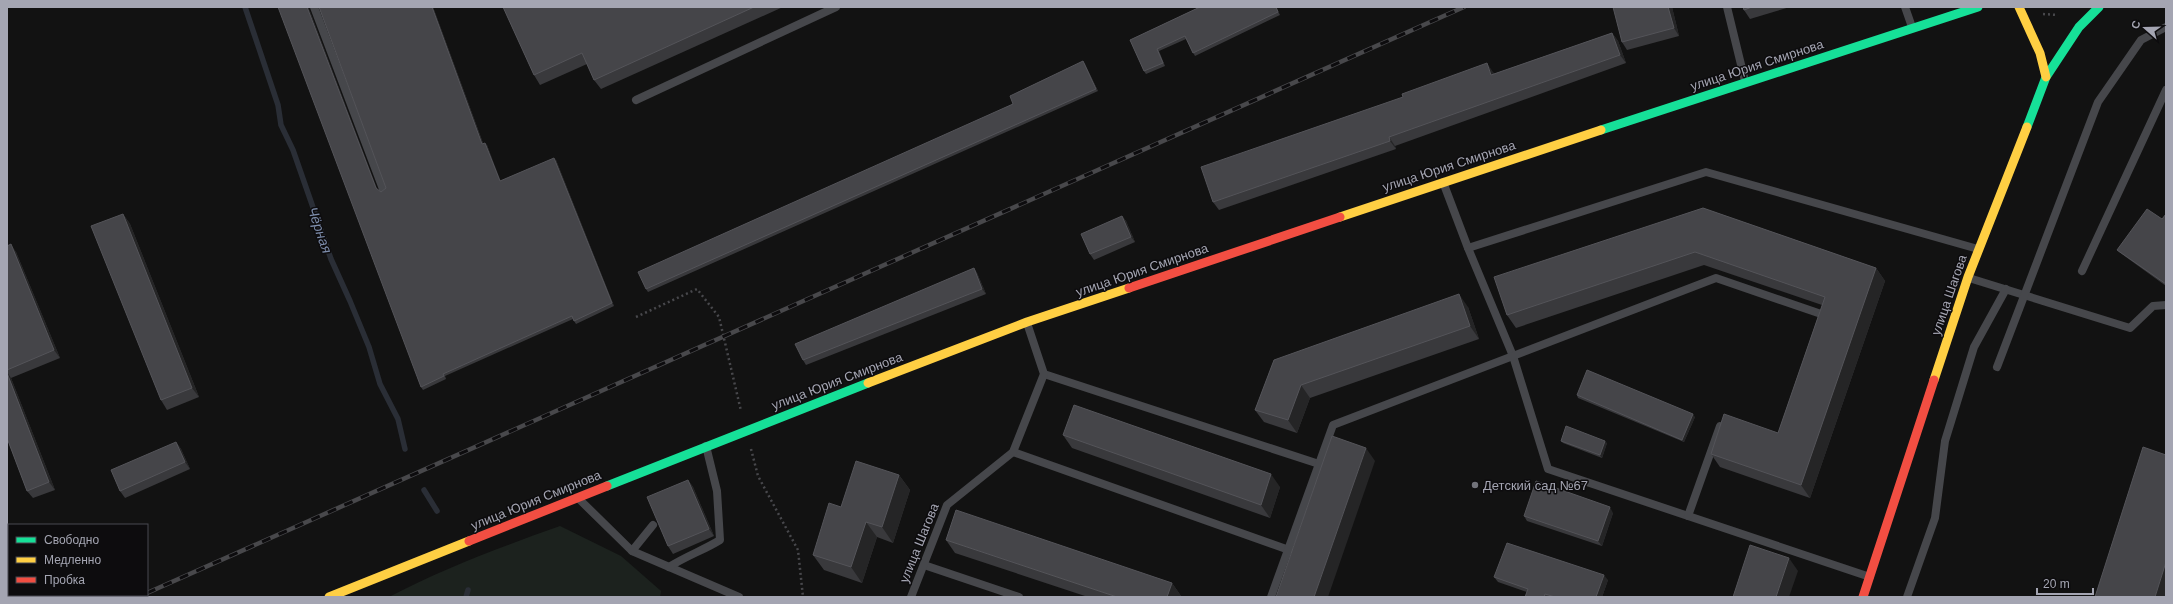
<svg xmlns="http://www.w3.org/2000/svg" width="2173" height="604" viewBox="0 0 2173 604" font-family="Arial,sans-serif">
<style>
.green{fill:#1c221e}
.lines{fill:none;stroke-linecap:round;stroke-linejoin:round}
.stream{stroke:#2a2e36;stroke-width:5.5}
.path{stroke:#48484c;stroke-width:2.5;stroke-dasharray:2 3;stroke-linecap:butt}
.lane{stroke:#46474b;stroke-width:8}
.fast{stroke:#16e098;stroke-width:9}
.slow{stroke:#ffcf43;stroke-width:9}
.jam{stroke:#f24e42;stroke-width:9}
.rail-casing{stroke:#48484b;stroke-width:4.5}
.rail{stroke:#0d0c0e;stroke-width:3;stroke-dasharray:9;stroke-linecap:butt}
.wall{fill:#39393c}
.shaded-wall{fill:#252526}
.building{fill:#454549;stroke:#545459}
.poi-dot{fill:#71727a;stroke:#0d0c0e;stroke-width:1.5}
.labels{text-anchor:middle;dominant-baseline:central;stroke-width:3;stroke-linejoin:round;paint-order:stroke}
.street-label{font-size:13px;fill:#a4a5b2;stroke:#0d0c0e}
.poi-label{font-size:13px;fill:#a4a5b2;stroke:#0d0c0e;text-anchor:start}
.water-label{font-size:14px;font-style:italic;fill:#7d8dab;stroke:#0d0c0e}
</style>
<rect width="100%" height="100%" fill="#121212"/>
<path class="green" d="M560 526 621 556 661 591 660 597H389C444 568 501 547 560 526Z"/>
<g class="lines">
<g class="stream">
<polyline points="245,7 278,105 281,125 293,150 331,259 350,301 369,347 380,384 398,419 405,449"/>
<polyline points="424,490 437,511"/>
<polyline points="466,597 468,590"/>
</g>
<g class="path">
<polyline points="2043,14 2058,15"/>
<polyline points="636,317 697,289 719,317 741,411"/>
<polyline points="751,449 758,476 798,550 803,597"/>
</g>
<g class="lane">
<polyline points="314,7 383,189"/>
<polyline points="1727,7 1745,81"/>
<polyline points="1905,7 1912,27"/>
<polyline points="636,100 836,7"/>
<polyline points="1443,182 1468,248 1513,356 1548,469 1870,577"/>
<polyline points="1468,248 1706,172 1978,249"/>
<polyline points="2082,271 2166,90"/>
<polyline points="1969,278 2130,328 2153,306 2166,305"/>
<polyline points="1997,367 2098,102 2141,40 2166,27"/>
<polyline points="1044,374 1319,464"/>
<polyline points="1013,452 1289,550"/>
<polyline points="579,499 632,551 739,597"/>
<polyline points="1688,516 1720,426"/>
<polyline points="632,551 653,525"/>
<polyline points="924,565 1019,597"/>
<path d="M669 567C686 556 704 550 720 540L717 491 706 446"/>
<polyline points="911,597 947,505 1013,452 1044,374 1027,323"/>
<polyline points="1271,597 1333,425 1716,278 1827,316 1826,318"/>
<polyline points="1907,597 1935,518 1945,441 1974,347 2006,289"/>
</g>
<g class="fast">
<polyline points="2027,127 2046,77 2079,27 2099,7"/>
<polyline points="1601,130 1978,7"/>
<polyline points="607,486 868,383"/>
</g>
<g class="slow">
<polyline points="2019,7 2040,53 2046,77"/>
<polyline points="1340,217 1601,130"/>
<polyline points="1934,380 1968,277 2027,127"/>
<polyline points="868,383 1027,322 1129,288"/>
<polyline points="329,597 469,541"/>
</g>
<g class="jam">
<polyline points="1129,288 1340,217"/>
<polyline points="469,541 607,486"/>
<polyline points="1863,597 1934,380"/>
</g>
<g class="rail-casing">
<g id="rail">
<polyline points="147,593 1464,7"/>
<polyline points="137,597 142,595"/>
</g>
</g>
<use href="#rail" class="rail"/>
</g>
<g class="wall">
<polygon points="319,7 433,7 483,143 487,145 500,181 556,160 614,306 576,324 573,319 445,376 446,379 423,390 421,387 309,9 377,189 381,192 386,188"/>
<polygon points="503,7 783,7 601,89 594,80 587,64 540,85 534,75"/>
<polygon points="1200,7 1276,7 1280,15 1195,56 1186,39 1159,51 1165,66 1146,74 1144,71 1130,40"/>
<polygon points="1672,7 1679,36 1627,50 1622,42"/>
<polygon points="1743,7 1790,7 1750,19 1744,10"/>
<polygon points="1612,33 1618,41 1626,63 1395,146 1396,149 1219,210 1213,202 1493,72 1494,74"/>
<polygon points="1083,61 1085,64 1098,91 648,292 646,289 1013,104"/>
<polygon points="1703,208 1876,268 1885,281 1810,498 1720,467 1711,454 1778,433 1822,305 1704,265 1516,328 1507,315"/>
<polygon points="123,214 130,224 199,397 167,410 161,400"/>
<polygon points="2166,214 2166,286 2119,252 2117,250 2162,219"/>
<polygon points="1122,216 1126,221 1135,242 1094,260 1090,254"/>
<polygon points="7,246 16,252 60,358 11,378 55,490 33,498 27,491 7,438"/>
<polygon points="974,268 977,273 986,294 806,365 803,360"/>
<polygon points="1468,307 1479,339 1310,398 1297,433 1264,422 1255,410 1274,360"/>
<polygon points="1577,395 1695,417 1684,442 1578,398"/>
<polygon points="1063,435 1280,487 1270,518 1072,448"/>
<polygon points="1561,441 1607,443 1602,458 1563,443"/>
<polygon points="176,442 181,449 190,469 125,498 120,491"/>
<polygon points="899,475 910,490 893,543 877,537 862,583 824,570 813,555 841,507"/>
<polygon points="688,480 693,487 714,536 673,554 668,546"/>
<polygon points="1613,513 1602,546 1527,521 1524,516"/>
<polygon points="946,540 1172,583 1181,596 1181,597 1088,597 955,553"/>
<polygon points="9,558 9,587 7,588 7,559"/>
<polygon points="1494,577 1608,580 1602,597 1525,597 1527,592 1498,582"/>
</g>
<g class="shaded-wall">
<polygon points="307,7 310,7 309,9 378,191 376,188"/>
<polygon points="432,7 433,7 484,146 482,144"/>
<polygon points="1668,7 1672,7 1679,36 1674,28"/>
<polygon points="1612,33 1618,41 1626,63 1620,55"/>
<polygon points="1083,61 1085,64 1098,91 1096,89"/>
<polygon points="1487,63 1493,72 1497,83 1491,75"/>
<polygon points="1389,137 1395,146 1396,149 1390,141"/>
<polygon points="485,143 487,145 502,184 500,181"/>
<polygon points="554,158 556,160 614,306 612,303"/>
<polygon points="123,214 130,224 199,397 192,388"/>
<polygon points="1122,216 1126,221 1135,242 1131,237"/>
<polygon points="11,244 16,252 60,358 54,350"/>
<polygon points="974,268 977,273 986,294 982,289"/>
<polygon points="1876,268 1885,281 1810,498 1801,485"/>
<polygon points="1459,294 1468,307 1479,339 1470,326"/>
<polygon points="7,372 11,378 55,490 49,482"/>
<polygon points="1301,385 1310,398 1297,433 1288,420"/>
<polygon points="1693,414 1695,417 1684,442 1682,440"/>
<polygon points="1605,441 1607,443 1602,458 1600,455"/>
<polygon points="176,442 181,449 190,469 185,462"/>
<polygon points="1366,448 1375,461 1328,597 1314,597"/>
<polygon points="1271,474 1280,487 1270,518 1261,505"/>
<polygon points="899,475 910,490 893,543 882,527"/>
<polygon points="688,480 693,487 714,536 709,529"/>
<polygon points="1610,507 1613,513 1602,546 1598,541"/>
<polygon points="866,522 877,537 862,583 851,567"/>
<polygon points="1789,558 1798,571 1789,597 1776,597"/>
<polygon points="2166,562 2166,594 2165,597 2155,597"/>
<polygon points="1604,575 1608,580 1602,597 1596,597"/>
<polygon points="1172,583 1181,596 1181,597 1167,597"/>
</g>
<g class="building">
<polygon points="278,7 307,7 376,188 381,192 386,188 319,7 432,7 482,144 485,143 500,181 554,158 612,303 574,321 572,316 443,374 444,376 421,387"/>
<polygon points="503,7 754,7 594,80 582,53 534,75"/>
<polygon points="1200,7 1276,7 1278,12 1193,53 1185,36 1157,49 1163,63 1144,71 1130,40"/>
<polygon points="1613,7 1668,7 1674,28 1622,42"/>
<polygon points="1743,7 1752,7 1744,10"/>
<polygon points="1612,33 1620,55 1389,137 1390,141 1213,202 1201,167 1403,97 1402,94 1487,63 1491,75"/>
<polygon points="1083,61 1096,89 646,289 638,272 1013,104 1010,96"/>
<polygon points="1703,208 1876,268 1801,485 1711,454 1724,414 1778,433 1825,297 1695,252 1507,315 1494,277"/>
<polygon points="2147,209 2162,219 2166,214 2166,284 2117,250"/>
<polygon points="123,214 192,388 161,400 91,226"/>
<polygon points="1122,216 1131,237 1090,254 1081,234"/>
<polygon points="11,244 54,350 7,370 7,246"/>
<polygon points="974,268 982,289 803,360 795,344"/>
<polygon points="1459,294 1470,326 1301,385 1288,420 1255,410 1274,360"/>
<polygon points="1587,370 1693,414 1682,440 1577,395"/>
<polygon points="7,373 49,482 27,491 7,438"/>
<polygon points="1074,405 1271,474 1261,505 1063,435"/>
<polygon points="1566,426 1605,441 1600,455 1561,441"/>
<polygon points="1332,436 1366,448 1314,597 1276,597"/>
<polygon points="176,442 185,462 120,491 111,470"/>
<polygon points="2143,447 2166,455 2166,562 2155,597 2095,597"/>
<polygon points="856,461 899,475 882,527 866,522 851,567 813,555 829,503 841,507"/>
<polygon points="688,480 709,529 668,546 647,497"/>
<polygon points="1536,481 1610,507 1598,541 1524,516"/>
<polygon points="956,510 1172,583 1167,597 1117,597 946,540"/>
<polygon points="1507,543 1604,575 1596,597 1555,597 1545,594 1544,597 1525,597 1528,589 1494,577"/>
<polygon points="1750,545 1789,558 1776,597 1733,597"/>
<polygon points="9,558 9,582 7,583 7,559"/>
</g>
<circle class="poi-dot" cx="1475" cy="485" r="4"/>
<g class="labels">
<g class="street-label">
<text transform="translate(1757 65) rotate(-18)">улица Юрия Смирнова</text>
<text transform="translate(1449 166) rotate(-18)">улица Юрия Смирнова</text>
<text transform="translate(1142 270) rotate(-19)">улица Юрия Смирнова</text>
<text transform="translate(1949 295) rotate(-71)">улица Шагова</text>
<text transform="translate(837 381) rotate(-21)">улица Юрия Смирнова</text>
<text transform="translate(536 500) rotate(-22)">улица Юрия Смирнова</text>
<text transform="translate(919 543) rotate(-68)">улица Шагова</text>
</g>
<g class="poi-label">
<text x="1483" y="485">Детский сад №67</text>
</g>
<g class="water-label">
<text transform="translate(320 230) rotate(71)">Чёрная</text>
</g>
</g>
<rect width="2173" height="604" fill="none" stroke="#a4a5b2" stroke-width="16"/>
<rect x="8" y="524" width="140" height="72" fill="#0d0c0e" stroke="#494950"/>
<rect x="16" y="537" width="20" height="6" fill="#16e098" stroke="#494950"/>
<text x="44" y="544" font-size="12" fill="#a4a5b2">Свободно</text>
<rect x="16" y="557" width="20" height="6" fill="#ffcf43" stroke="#494950"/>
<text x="44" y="564" font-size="12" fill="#a4a5b2">Медленно</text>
<rect x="16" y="577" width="20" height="6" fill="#f24e42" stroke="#494950"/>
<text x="44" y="584" font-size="12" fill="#a4a5b2">Пробка</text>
<g transform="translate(2145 28) rotate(290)" stroke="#0d0c0e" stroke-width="3" paint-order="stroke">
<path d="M0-3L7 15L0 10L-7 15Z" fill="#a4a5b2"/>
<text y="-6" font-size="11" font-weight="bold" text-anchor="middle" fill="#a4a5b2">С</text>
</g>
<path d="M2037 588v6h56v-6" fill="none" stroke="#a4a5b2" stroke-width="2"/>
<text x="2043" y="588" font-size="12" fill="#a4a5b2" stroke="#0d0c0e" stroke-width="3" paint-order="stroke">20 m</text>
</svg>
